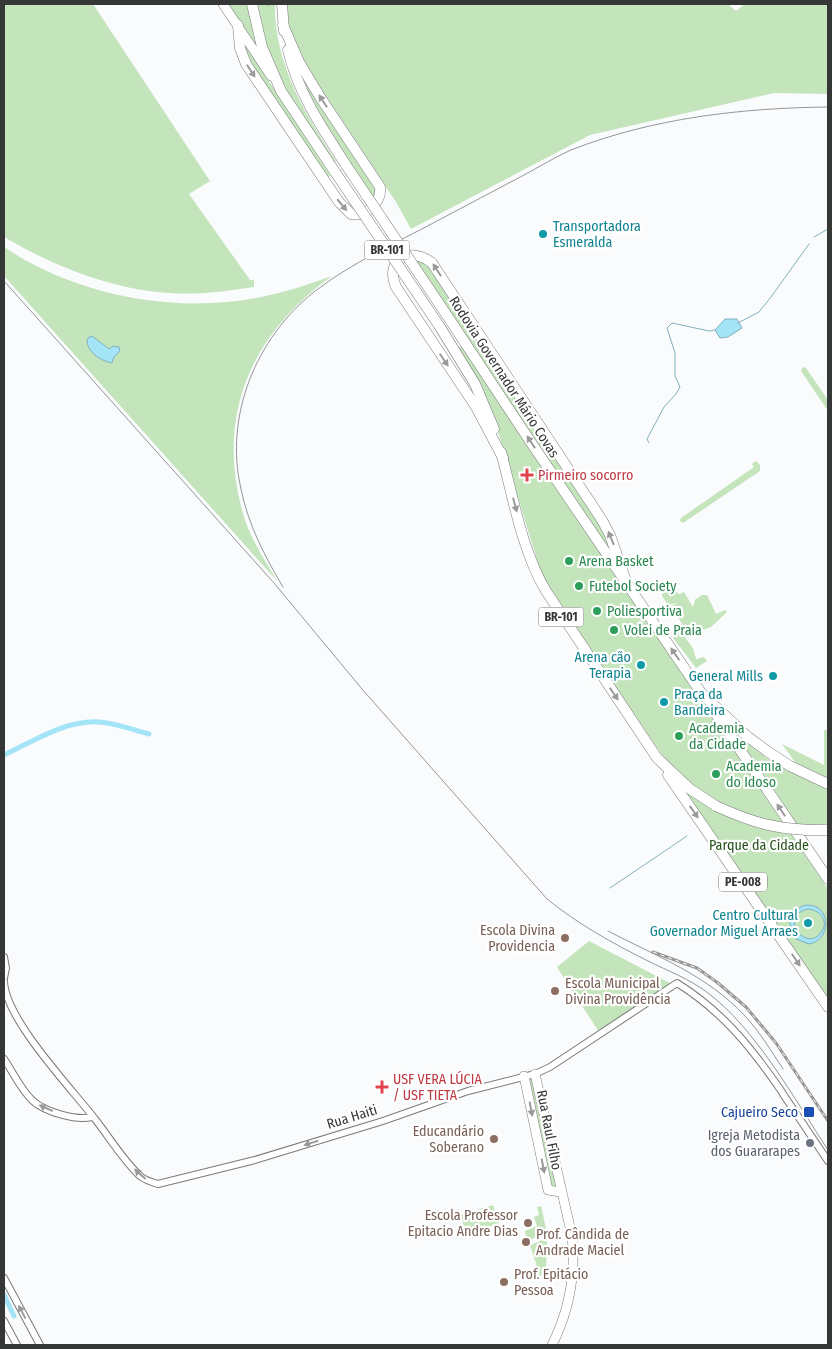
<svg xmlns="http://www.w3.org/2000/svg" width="832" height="1349" viewBox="0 0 832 1349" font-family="'Fira Sans Condensed',sans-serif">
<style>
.green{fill:#c4e5bb}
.water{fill:#a4e4f7;stroke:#83b0bd;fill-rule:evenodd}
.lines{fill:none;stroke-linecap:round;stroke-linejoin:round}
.stream{stroke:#83b0bd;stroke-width:1}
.canal{stroke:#a4e4f7;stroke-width:5}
.minor-casing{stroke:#797a7b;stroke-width:8}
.major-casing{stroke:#797a7b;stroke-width:10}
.highway-casing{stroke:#797a7b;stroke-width:11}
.minor{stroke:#fff;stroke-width:6}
.major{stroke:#fff;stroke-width:9}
.highway{stroke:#fff;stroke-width:10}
.tram{stroke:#959697;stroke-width:1}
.rail-casing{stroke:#959697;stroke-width:3}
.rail{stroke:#fff;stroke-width:1;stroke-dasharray:4;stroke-linecap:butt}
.highway-bridge-casing{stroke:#797a7b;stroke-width:11;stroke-linecap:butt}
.highway-bridge{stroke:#fff;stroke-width:10}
.oneway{fill:#9a9a9a}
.culture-dot{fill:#0f9aa8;stroke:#fff;stroke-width:2}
.health-dot{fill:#e0444e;stroke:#fff;stroke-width:2}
.leisure-dot{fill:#2e9e5b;stroke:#fff;stroke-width:2}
.education-dot{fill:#8d6e63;stroke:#fff;stroke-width:2}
.transit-dot{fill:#1a4fb4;stroke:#fff;stroke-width:2}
.worship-dot{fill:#6b7280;stroke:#fff;stroke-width:2}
.labels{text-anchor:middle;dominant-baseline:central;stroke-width:4.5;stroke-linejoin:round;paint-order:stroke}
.shield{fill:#fff;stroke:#727272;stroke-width:1}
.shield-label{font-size:12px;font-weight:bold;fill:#353636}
.culture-label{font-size:14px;fill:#0d838f;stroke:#fff;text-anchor:end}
.street-label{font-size:14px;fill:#353636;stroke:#fff}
.health-label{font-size:14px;fill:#be3a42;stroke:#fff;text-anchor:start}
.leisure-label{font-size:14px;fill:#27864d;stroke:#fff;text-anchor:start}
.park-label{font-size:14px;fill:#265118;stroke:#fff}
.education-label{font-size:14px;fill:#785e54;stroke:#fff;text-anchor:end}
.transit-label{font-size:14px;fill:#164399;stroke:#fff;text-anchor:end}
.worship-label{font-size:14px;fill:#5b616d;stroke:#fff;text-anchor:end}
</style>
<rect width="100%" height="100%" fill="#fafbfc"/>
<g class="green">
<path d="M4 4H93L210 181 189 194 250 280H254V287C238 289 221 292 204 293 133 298 64 272 4 237Z"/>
<polygon points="226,4 247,4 259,52"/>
<path d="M255 4H275C274 63 305 114 336 161L333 164 291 102 271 64Z"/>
<polygon points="286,4 728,4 736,11 745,4 828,4 828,94 774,93 590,135 411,229 396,202 299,58 289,27"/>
<polygon points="243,41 330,175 328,179 248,61"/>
<polygon points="297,67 375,183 376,191 373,198 315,108"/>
<path d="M4 247C79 297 178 315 266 296 288 291 310 284 332 276 248 336 214 420 245 520 252 541 266 562 277 581L4 276Z"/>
<polygon points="411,257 426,260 602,520 627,584"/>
<polygon points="461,346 828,889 828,1004 685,794 671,768 566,616 541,573 495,422 457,348"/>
<polygon points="803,367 806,368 828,400 828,411 801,371"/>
<polygon points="756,461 760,465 760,471 683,523 680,521 681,518 754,467 752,464"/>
<polygon points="673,589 679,594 684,592 693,607 695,600 702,595 707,595 716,614 725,610 727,612 711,627 698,632 695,627 685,634 686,639 693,648 696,659 704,657 707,661 696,668 673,638 675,628 682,624 672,606 677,603 668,605 662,596 662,593 667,590"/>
<polygon points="824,730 828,730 828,779 806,772 795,762 782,744 824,765"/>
<polygon points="735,735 771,761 828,790 828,824 797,826 783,805 772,786"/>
<polygon points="589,941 670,983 599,1032 557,967"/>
<polygon points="535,1074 559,1186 554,1191 547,1188 524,1076"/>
<polygon points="493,1205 499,1223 466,1235 461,1215"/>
<polygon points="541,1206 547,1233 527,1241 525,1231 537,1226 534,1217 539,1215 537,1207"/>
<polygon points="547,1238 546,1273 540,1276 530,1245"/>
</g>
<g class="water">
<polygon points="725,319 737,319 742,328 728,337 720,338 715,330"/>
<path d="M92 336 109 349 113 346 119 347 120 351 114 357 112 363C102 361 89 354 87 342L88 338Z"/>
<path d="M806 905C832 904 832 940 809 944L796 939C785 926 790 909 806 905ZM808 909C819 910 829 920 822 931 807 955 777 916 808 909Z"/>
</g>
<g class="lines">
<g class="stream">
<polyline points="267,4 268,6"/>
<polyline points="814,237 828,229"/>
<polyline points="738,323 759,312 771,297 809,244"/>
<polyline points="649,443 647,439 664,407 676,394 680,387 675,376 675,353 667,328 672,323 709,331 715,330"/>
<polyline points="610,888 687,836"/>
</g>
<g class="canal">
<path d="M4 755C34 741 65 720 99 722 116 723 133 730 149 734"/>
<polyline points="4,1295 14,1316"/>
</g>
<g class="minor-casing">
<g id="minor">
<polyline points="4,957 6,968 4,978"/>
<path d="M4 982C6 1020 71 1088 95 1119 110 1138 122 1159 140 1176 145 1180 151 1182 158 1184L255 1160 383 1121 468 1091 535 1074 550 1067 677 983C722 1011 752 1048 782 1092"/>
<path d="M4 1059C13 1072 21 1090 33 1101 45 1112 77 1121 92 1117"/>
<polyline points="783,1094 828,1161"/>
<polyline points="4,1278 40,1345"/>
<polyline points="4,1321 17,1345"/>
</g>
</g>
<g class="major-casing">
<g id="major">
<polyline points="223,4 271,76"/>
<path d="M535 1074 572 1236C576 1274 569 1311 552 1345"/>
<polyline points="524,1076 548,1190 561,1192"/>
</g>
</g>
<g class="highway-casing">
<g id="highway">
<polyline points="252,4 262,47 281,91 335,172"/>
<polyline points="282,4 284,31"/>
<path d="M238 25 240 48 246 64 339 202 351 214C366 217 382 202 380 187L320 97 299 62 283 25"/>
<path d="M288 50C298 93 322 128 346 165"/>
<polyline points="450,320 534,447 702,694 748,737 767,751 790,766 828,784"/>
<polyline points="440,327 475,384 494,429"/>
<path d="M501 452C513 497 522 551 546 591L657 758 690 789 716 806"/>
<path d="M503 458 476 407 396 287C384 259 411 246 432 263L602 520 610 535 627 584"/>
<polyline points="713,710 828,879"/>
<polyline points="668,775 828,1007"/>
</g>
</g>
<use href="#minor" class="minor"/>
<use href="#major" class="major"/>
<use href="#highway" class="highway"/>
<g class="tram">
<path d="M4 281 274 583 362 689 547 899C578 924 612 943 648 961 668 971 690 979 708 993 756 1029 795 1100 828 1150"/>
<path d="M283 587C265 557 248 524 241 489 224 416 256 338 314 292 351 263 396 243 437 221 466 206 495 190 524 175 539 167 555 157 571 150 653 118 741 108 828 107"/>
<path d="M608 931C656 956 707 975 745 1016 760 1032 771 1051 783 1069"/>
</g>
<g class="rail-casing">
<polyline id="rail" points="653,952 697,968 718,983 746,1007 776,1043 828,1121"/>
</g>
<use href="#rail" class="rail"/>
<g class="highway-bridge-casing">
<g id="highway-bridge">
<polyline points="346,165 450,320"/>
<polyline points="335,172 440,327"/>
<path d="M716 806C757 825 784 831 828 830"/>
</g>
</g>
<use href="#highway-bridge" class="highway-bridge"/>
</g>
<defs><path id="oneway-solid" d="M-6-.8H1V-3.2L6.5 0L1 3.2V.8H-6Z" transform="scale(1.25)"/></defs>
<g class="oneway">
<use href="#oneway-solid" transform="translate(251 71) rotate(57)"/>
<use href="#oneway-solid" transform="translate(323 101) rotate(-123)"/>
<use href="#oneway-solid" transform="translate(342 205) rotate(50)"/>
<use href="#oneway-solid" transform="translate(437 270) rotate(-123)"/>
<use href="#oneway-solid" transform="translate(444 360) rotate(56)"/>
<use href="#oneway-solid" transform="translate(531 442) rotate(-123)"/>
<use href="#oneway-solid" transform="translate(515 505) rotate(75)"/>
<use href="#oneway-solid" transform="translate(611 538) rotate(-112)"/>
<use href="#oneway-solid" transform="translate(675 654) rotate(-125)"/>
<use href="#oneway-solid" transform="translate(614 694) rotate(56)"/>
<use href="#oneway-solid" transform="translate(781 810) rotate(-124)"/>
<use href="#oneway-solid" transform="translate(694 812) rotate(55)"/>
<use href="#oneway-solid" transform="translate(796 960) rotate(56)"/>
<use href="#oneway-solid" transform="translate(46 1108) rotate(-156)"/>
<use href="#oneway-solid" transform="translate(531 1109) rotate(79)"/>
<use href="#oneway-solid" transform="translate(311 1143) rotate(163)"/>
<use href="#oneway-solid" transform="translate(543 1166) rotate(79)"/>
<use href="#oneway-solid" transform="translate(140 1174) rotate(-138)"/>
<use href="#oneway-solid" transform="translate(22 1312) rotate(-118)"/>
</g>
<g class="culture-dot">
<circle cx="543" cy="234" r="5"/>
<circle cx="641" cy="665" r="5"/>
<circle cx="773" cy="676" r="5"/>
<circle cx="664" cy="702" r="5"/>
<circle cx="808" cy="923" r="5"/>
</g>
<g class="health-dot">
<path d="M524.5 467.5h5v5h5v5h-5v5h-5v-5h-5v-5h5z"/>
<path d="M379.5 1079.5h5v5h5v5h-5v5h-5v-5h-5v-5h5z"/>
</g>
<g class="leisure-dot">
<circle cx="569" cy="561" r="5"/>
<circle cx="579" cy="586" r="5"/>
<circle cx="597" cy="611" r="5"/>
<circle cx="614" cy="630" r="5"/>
<circle cx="679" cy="736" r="5"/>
<circle cx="716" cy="774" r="5"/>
</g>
<g class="education-dot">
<circle cx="565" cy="938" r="5"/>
<circle cx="555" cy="991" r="5"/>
<circle cx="494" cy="1139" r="5"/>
<circle cx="528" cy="1223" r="5"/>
<circle cx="526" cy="1242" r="5"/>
<circle cx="504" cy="1282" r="5"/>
</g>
<rect class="transit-dot" x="803" y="1106" width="12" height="12" rx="2.5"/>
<circle class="worship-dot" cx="810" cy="1143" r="5"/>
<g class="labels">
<g class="shield">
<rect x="364.5" y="240.5" width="45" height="19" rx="4"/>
<rect x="538.5" y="607.5" width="45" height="19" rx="4"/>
<rect x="719" y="872.5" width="48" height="19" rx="4"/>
</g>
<g class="shield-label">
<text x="387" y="250">BR-101</text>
<text x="561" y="617">BR-101</text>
<text x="743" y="882">PE-008</text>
</g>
<g class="culture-label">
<text x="553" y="226" text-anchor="start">Transportadora<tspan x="553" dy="16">Esmeralda</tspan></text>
<text x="631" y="657">Arena cão<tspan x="631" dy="16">Terapia</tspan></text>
<text x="763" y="676">General Mills</text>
<text x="674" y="694" text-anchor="start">Praça da<tspan x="674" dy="16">Bandeira</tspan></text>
<text x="798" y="915">Centro Cultural<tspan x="798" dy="16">Governador Miguel Arraes</tspan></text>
</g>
<g class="street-label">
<text transform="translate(504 377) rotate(57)">Rodovia Governador Mário Covas</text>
<text transform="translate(352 1117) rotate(-17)">Rua Haiti</text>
<text transform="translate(549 1130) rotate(79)">Rua Raul Filho</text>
</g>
<g class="health-label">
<text x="538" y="475">Pirmeiro socorro</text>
<text x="393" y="1079">USF VERA LÚCIA<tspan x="393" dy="16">/ USF TIETA</tspan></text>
</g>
<g class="leisure-label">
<text x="579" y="561">Arena Basket</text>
<text x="589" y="586">Futebol Society</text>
<text x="607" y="611">Poliesportiva</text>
<text x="624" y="630">Volei de Praia</text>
<text x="689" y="728">Academia<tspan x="689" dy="16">da Cidade</tspan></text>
<text x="726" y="766">Academia<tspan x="726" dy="16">do Idoso</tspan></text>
</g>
<g class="park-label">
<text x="759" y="845">Parque da Cidade</text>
</g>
<g class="education-label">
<text x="555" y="930">Escola Divina<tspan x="555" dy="16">Providencia</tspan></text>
<text x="565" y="983" text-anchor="start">Escola Municipal<tspan x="565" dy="16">Divina Providência</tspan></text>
<text x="484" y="1131">Educandário<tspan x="484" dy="16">Soberano</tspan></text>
<text x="518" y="1215">Escola Professor<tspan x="518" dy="16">Epitacio Andre Dias</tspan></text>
<text x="536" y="1234" text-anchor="start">Prof. Cândida de<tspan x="536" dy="16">Andrade Maciel</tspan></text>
<text x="514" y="1274" text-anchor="start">Prof. Epitácio<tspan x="514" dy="16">Pessoa</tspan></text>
</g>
<g class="transit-label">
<text x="798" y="1112">Cajueiro Seco</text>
</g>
<g class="worship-label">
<text x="800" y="1135">Igreja Metodista<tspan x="800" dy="16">dos Guararapes</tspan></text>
</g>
</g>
<rect width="832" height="1349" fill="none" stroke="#353636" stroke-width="10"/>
</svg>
